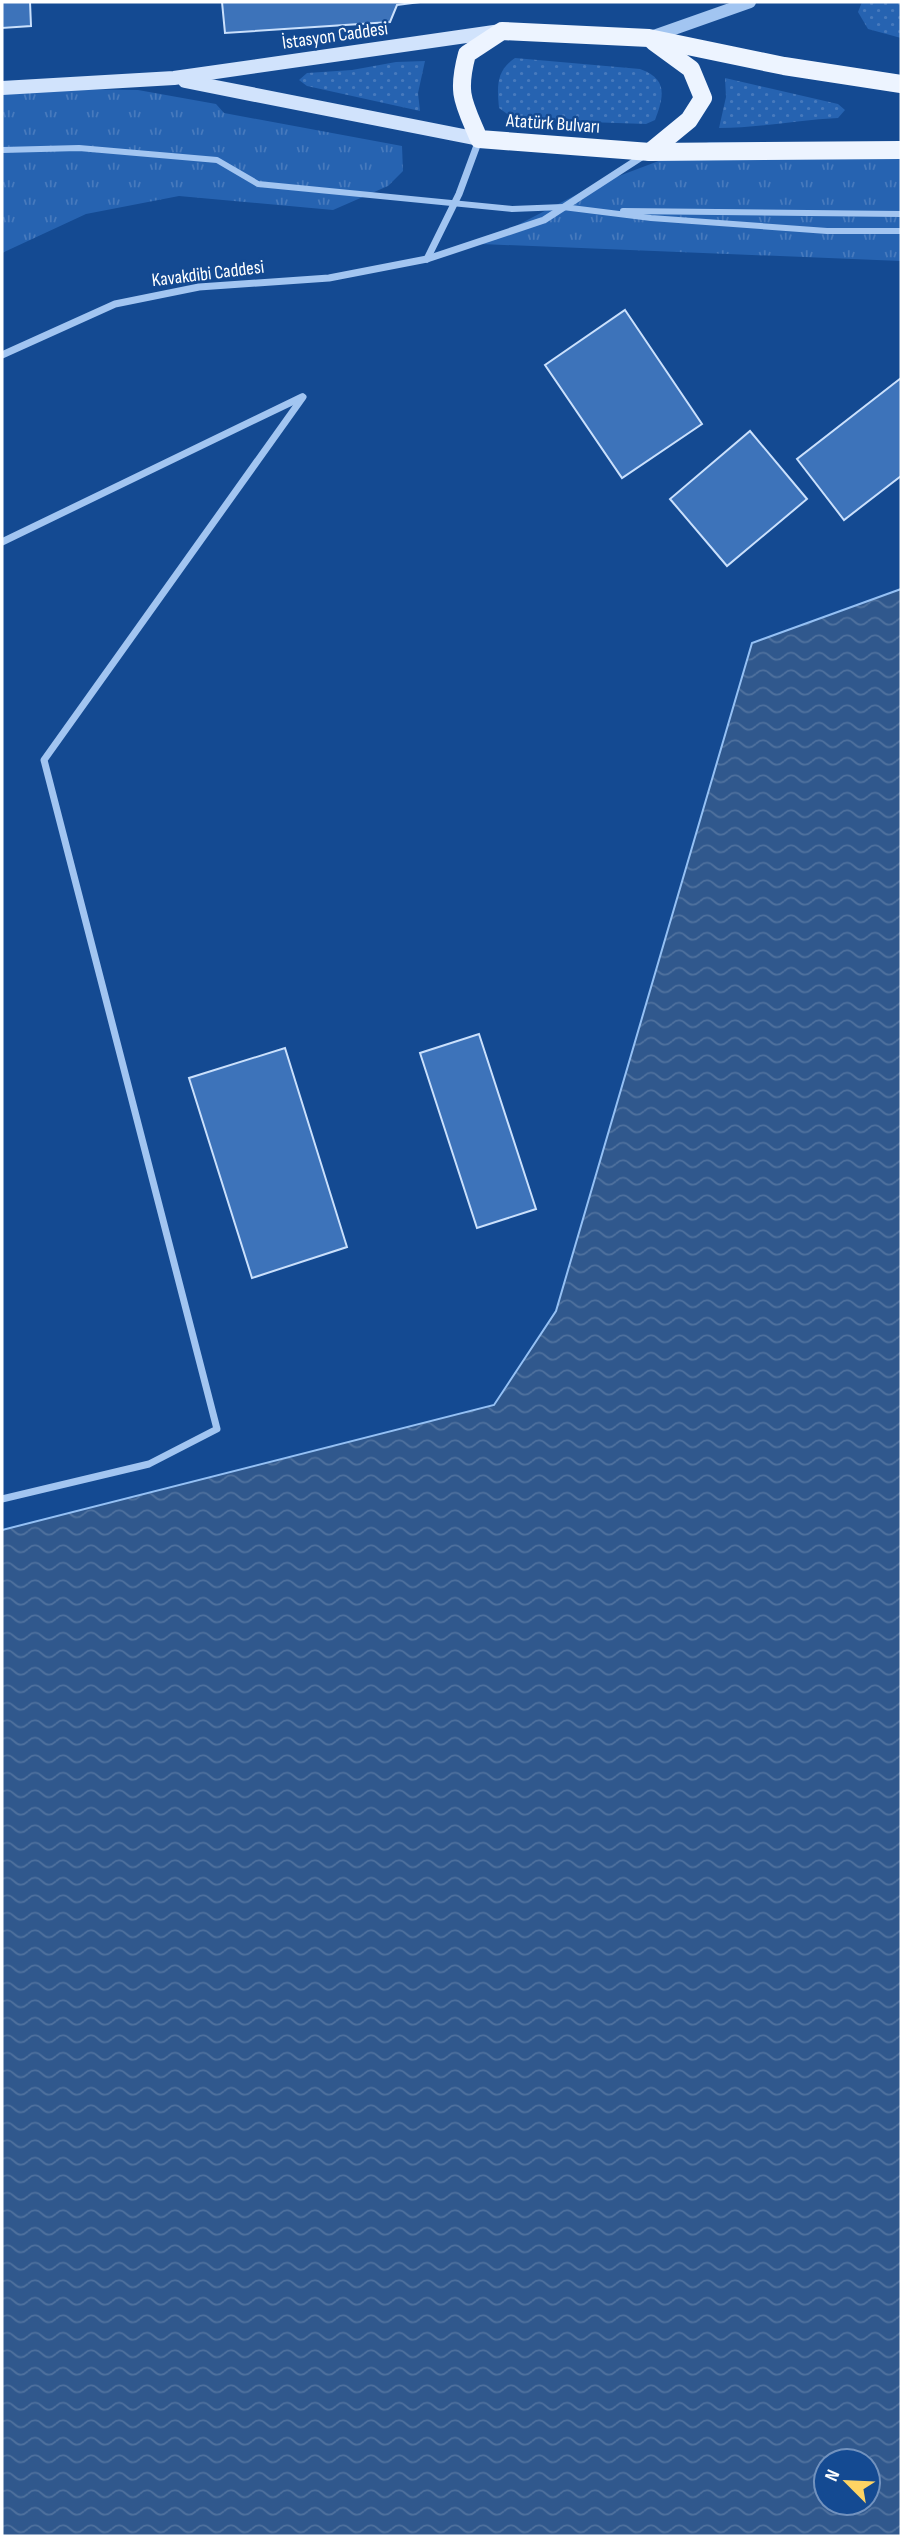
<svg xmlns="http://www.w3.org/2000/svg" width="903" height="2538" viewBox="0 0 903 2538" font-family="'Sofia Sans Condensed',sans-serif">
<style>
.grass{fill:url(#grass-dots)}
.park{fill:url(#park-tufts)}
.water{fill:url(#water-waves);stroke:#94c0f4;stroke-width:2;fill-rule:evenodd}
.building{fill:#3d73ba;stroke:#cae0fc;stroke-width:2}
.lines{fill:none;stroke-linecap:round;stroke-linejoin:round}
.pedestrian{stroke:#a2c5f1;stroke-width:6}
.minor{stroke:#a2c5f1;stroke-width:7}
.tertiary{stroke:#a2c5f1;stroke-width:12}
.secondary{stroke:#d1e3fc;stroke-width:14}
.primary{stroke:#edf4ff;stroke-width:18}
.labels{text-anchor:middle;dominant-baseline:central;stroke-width:5;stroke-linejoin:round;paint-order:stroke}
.street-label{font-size:19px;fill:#fff;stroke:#144a92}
</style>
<defs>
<pattern id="grass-dots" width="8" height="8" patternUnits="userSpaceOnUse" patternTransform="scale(1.75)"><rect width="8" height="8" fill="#2663b1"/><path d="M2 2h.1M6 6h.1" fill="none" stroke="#477abd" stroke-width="1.8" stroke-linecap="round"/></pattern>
<pattern id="park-tufts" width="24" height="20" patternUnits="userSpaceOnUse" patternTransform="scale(1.75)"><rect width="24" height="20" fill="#2663b1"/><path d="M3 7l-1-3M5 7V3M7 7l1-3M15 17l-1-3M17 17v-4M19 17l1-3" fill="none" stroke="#477abd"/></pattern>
<pattern id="water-waves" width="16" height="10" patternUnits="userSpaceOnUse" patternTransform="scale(1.75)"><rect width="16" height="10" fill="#30588d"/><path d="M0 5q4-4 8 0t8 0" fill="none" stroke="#4f719e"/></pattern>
</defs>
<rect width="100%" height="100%" fill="#144a92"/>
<g class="grass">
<polygon points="862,2 901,2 901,38 868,29 858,12"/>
<path d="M515 58 640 69C668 79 664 96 655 120L646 124 529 120 510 116 499 108C497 86 496 71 515 58Z"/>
<polygon points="425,61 418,93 420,111 307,86 299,80 307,73 352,70 396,62"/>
<path d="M725 78 838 104 845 110 838 118C798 120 759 128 719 128L726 97Z"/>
</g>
<g class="park">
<polygon points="2,88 138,90 216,104 224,113 402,146 403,171 388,186 333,210 179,196 86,214 2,253"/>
<polygon points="709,142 901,142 901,261 481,244 595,185"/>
</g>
<path class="water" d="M901 589V2536H2V1530L494 1405 556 1311 752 643ZM826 2461H868V2503H826Z"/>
<g class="building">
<polygon points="2,2 30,2 31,26 2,28"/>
<polygon points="222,2 420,2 397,5 390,22 225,33"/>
<polygon points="625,310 702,424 622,478 545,365"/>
<polygon points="901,378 901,476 844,520 797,459"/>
<polygon points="750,431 807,499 727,566 670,499"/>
<polygon points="479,1034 536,1209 477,1228 420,1053"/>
<polygon points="285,1048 347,1247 252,1278 189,1078"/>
</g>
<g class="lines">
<g class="pedestrian">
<polyline points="2,150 79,148 217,160 258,184 512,209 563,207 651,218 827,231 901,231"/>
<polyline points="623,211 901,214"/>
</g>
<g class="minor">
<polyline points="427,259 459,194 479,140"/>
<polyline points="2,355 115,304 199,287 329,278 427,259 544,220 643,156"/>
<polyline points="2,542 302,397"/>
<polyline points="2,1499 149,1464 217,1429 44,760 303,397"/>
</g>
<polyline class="tertiary" points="651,37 750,2"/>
<g class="secondary">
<polyline points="185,81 479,139"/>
<polyline points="2,88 174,78 501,31"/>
</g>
<g class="primary">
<path d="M901 84 784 66 649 38 502 31 467 54C456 95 464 103 479 139L650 152 901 150"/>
<polyline points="650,152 689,120 703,98 691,69 654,42"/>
</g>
</g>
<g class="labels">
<g class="street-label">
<text transform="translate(335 36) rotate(-8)">İstasyon Caddesi</text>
<text transform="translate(553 124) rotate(4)">Atatürk Bulvarı</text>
<text transform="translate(208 274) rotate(-7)">Kavakdibi Caddesi</text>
</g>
</g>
<rect width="903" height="2538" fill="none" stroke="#ffffff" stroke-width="7"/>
<g transform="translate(847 2482) rotate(294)"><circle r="33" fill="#144a92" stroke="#7292be" stroke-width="2"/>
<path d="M0-5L12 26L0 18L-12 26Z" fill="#ffd463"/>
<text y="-10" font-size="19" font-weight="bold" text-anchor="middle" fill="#ffffff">N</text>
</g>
</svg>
